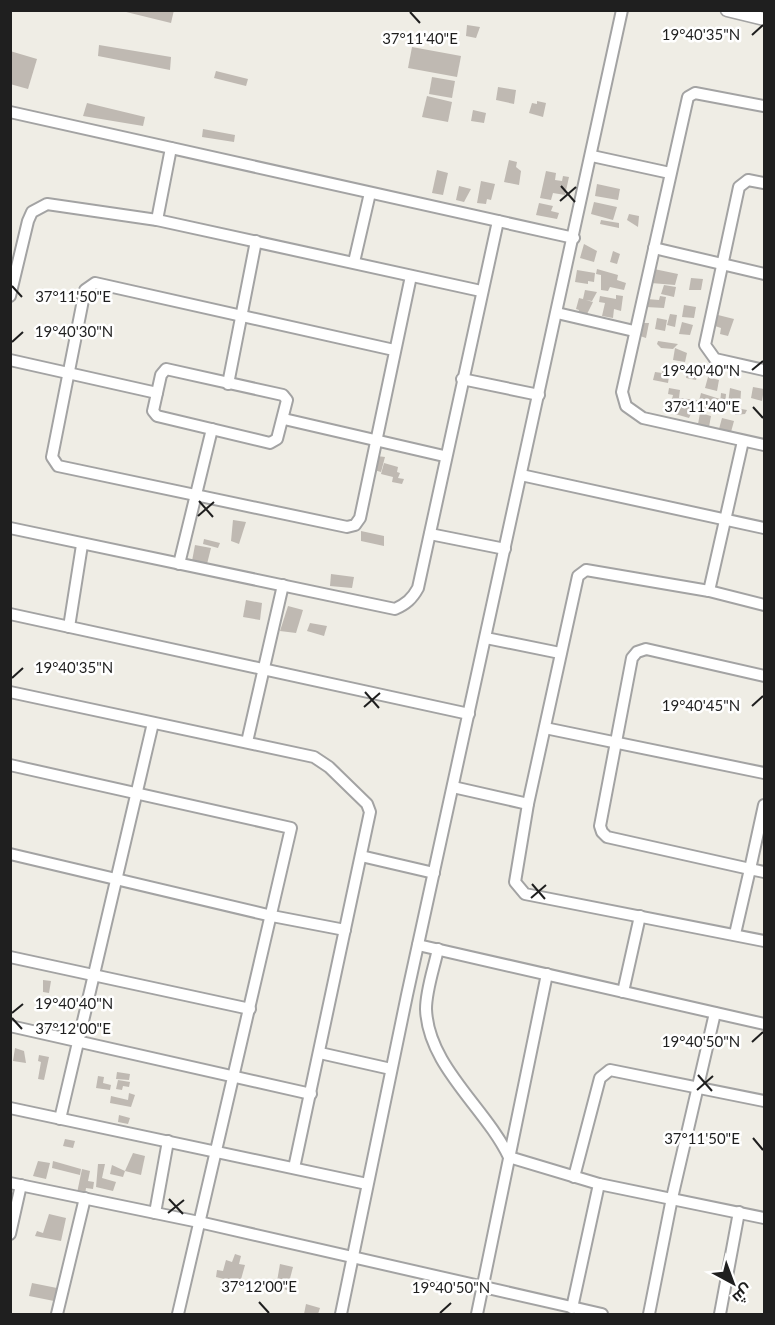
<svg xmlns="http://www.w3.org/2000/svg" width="775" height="1325" viewBox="0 0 775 1325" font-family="Lato,Cairo,sans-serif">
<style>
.building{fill:#bfb9b2}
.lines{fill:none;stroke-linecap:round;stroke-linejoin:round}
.minor-casing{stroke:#a3a3a3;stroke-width:14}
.tertiary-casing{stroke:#a3a3a3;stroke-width:15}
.minor{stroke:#fff;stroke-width:10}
.tertiary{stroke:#fff;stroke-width:12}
.ticks{fill:none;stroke:#1f1f1f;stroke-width:2}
.ticks-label{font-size:15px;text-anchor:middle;fill:#1f1f1f;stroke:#fff;stroke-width:5;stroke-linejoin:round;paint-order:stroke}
</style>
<rect width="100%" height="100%" fill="#efede5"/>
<g class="building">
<polygon points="118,10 174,10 171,23"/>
<polygon points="467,25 480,27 476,38 466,36"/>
<polygon points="99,45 171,57 170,70 98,56"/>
<polygon points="412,47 461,56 457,77 408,68"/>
<polygon points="10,51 37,59 28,89 10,84"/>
<polygon points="216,71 248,79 246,86 214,78"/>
<polygon points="432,77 455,81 452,98 429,94"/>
<polygon points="498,87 516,90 514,104 496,100"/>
<polygon points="427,96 452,102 448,122 422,117"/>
<polygon points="537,101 546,103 543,117 529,113 532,103 537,104"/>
<polygon points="87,103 145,117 143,126 83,116"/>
<polygon points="473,110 486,113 484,123 471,121"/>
<polygon points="203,129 235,135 234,142 202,137"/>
<polygon points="509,160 517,162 516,167 521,171 519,185 504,182"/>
<polygon points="437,170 448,173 443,195 432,193"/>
<polygon points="546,171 556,173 555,180 562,181 563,176 569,177 565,195 553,193 551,200 540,198"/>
<polygon points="481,181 495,184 491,200 487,199 486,204 477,203"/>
<polygon points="597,184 620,189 618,200 595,196"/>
<polygon points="459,186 471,189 464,202 456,200"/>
<polygon points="594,202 617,207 613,220 591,214"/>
<polygon points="539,203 553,206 551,211 559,213 557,219 536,215"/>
<polygon points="629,214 639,216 638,227 627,220"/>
<polygon points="601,220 619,223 619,228 600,224"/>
<polygon points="584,244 597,251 594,262 580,258"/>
<polygon points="613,251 620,254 617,264 610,262"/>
<polygon points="597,269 618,275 617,280 626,283 624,290 610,287 608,291 601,290 601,275 596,274"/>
<polygon points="654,269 678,274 675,285 651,283"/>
<polygon points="577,270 595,273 594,282 588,281 588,284 575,282"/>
<polygon points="691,278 703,279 701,290 689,290"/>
<polygon points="664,285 676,287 674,297 661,294"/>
<polygon points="585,290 597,292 592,301 586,300 593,302 586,316 578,313 579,310 576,309 579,298 583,299"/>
<polygon points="616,295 623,296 621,311 614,309 613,318 602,316 605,303 599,302 600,296 616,299"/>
<polygon points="660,296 666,297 664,308 646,307 647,299 659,300"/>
<polygon points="684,305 696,307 694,318 682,317"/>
<polygon points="670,314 677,315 675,327 667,325"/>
<polygon points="718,315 734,319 728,336 720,334 721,328 715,326"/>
<polygon points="657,318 667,320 665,331 655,329"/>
<polygon points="682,322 693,325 690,335 679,334"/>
<polygon points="643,323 649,323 646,338 640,336"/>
<polygon points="658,341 678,344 673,349 661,348 657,344"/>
<polygon points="675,348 687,353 685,362 673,360"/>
<polygon points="663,368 670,370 668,383 653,380 655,372 662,373"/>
<polygon points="687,371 702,374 701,378 697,377 696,380 686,378"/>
<polygon points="708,377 719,380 717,391 705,388"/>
<polygon points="753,387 764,389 762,401 751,398"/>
<polygon points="669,388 680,390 679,398 697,400 689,418 675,414 677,400 672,399 673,395 668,394"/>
<polygon points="730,388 741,391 740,407 728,404"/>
<polygon points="701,393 720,399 715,410 702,408 704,402 699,401"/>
<polygon points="721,393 726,394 725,405 720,404"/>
<polygon points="736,408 747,410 745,414 735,415"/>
<polygon points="700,413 711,416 709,427 698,424"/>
<polygon points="722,418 734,421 731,432 719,429"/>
<polygon points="377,456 385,457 381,472 374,470"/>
<polygon points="384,463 398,467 397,472 400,473 398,478 404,479 402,484 392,482 393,477 381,474"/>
<polygon points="233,520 246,522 239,544 231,541"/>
<polygon points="361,531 384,536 384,546 361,541"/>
<polygon points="204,539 220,543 218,548 203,544"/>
<polygon points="195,545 211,548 207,564 192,561"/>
<polygon points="331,574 354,577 352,588 330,586"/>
<polygon points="246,600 262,603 260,620 243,617"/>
<polygon points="288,606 303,610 296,633 280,631"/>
<polygon points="310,623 327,626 324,636 307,631"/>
<polygon points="43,980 51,981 49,993 43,992"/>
<polygon points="15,1048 24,1051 26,1063 13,1061"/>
<polygon points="39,1055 49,1057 44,1080 38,1079 41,1062 38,1061"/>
<polygon points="117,1072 130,1074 129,1080 116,1079"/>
<polygon points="98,1076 104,1077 103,1083 111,1085 110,1090 96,1088"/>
<polygon points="118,1080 130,1082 129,1087 123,1086 122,1090 116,1089"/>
<polygon points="129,1093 135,1095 131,1107 110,1103 111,1096 128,1100"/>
<polygon points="119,1115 130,1118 128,1124 118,1122"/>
<polygon points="65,1139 75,1141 73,1148 63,1146"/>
<polygon points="133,1153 145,1156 141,1175 125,1171"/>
<polygon points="38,1161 50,1163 46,1179 33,1176"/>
<polygon points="53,1161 81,1169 80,1175 52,1168"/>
<polygon points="98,1164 105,1164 102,1178 116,1182 113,1191 96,1187"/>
<polygon points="112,1165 125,1171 123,1177 110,1174"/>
<polygon points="82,1169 90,1171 88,1181 94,1182 93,1189 86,1188 85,1195 77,1193"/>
<polygon points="49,1214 66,1218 61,1241 35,1236 37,1231 43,1233"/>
<polygon points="235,1254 241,1256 239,1264 245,1265 240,1283 216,1277 217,1270 223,1271 226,1260 232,1262"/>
<polygon points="280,1264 293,1267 287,1290 276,1287"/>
<polygon points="32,1283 57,1288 54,1301 29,1296"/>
<polygon points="306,1304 320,1308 318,1314 304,1314"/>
</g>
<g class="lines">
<g class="minor-casing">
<g id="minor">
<polyline points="764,106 695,93 688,97 622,392 626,406 643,418 764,445"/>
<polyline points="10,112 574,238"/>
<polyline points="592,156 670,173"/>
<polyline points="764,183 748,180 739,187 705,345 715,359 764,370"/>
<polyline points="157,220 171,148"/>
<polyline points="654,248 764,274"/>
<polyline points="354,262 370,193"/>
<polyline points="10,296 28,221 32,212 47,204 157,220 481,291"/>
<polyline points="557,313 634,331"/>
<polyline points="394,350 95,283 85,290 52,457 58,466 347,527 355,525 360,518 411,276"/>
<polyline points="10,360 157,393"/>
<polygon points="166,369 283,395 287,400 277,439 270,443 157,416 153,411 161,375"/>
<polyline points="462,379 539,395"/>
<polyline points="228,384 256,241"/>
<polyline points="284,419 444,456"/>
<polyline points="521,475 764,528"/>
<path d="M10 528 395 609C406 604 412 599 418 588L498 221"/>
<polyline points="430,534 505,549"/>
<polyline points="179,564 212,429"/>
<polyline points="709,591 743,441"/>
<polyline points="764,605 709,591 586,570 578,576 528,804 515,882 525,894 764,941"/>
<polyline points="10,614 469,714"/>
<polyline points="69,627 82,545"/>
<polyline points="486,638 560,653"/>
<polyline points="764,676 646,649 637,652 632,658 600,826 602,832 607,837 750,869 764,805"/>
<polyline points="10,692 314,757 329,767 367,804 370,812 294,1168"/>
<polyline points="545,728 764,773"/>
<polyline points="247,742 283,585"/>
<polyline points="10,765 291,828 178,1314"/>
<polyline points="453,787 528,804"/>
<polyline points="10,854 272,916 345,930"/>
<polyline points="361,856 434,873"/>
<polyline points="735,934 750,869 764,872"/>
<polyline points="418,945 764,1024"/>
<path d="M438 949C434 968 426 990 426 1009 428 1066 485 1107 509 1157L599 1184 764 1218"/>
<polyline points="10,957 250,1009"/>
<polyline points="623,992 640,916"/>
<polyline points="10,1026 311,1094"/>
<polyline points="320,1053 391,1069"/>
<polyline points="10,1108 367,1184"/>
<polyline points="60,1119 153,723"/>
<polyline points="574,1177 600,1078 610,1070 764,1101"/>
<polyline points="10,1183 199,1222 602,1314"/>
<polyline points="155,1213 168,1141"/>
<polyline points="10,1234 21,1185"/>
<polyline points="572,1308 599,1184"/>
<polyline points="57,1314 85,1198"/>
<polyline points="341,1314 407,995 622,10"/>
<polyline points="477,1314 547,974"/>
<polyline points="649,1314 672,1198 715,1013"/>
<polyline points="720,1314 739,1212"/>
</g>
</g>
<g class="tertiary-casing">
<polyline id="tertiary" points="727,10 764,19"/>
</g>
<use href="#minor" class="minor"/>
<use href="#tertiary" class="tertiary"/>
</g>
<path class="ticks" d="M410 12 420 23M752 35 763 25M561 186 575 202M560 201 576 187M12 286 22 297M12 342 23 332M752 370 763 361M753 407 763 418M199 501 213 517M198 516 214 502M12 678 23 668M365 692 379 708M752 706 763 696M364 707 380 693M532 884 545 899M531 898 546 885M12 1013 23 1004M12 1018 22 1029M752 1042 763 1032M698 1075 712 1091M697 1090 713 1076M753 1138 763 1150M169 1199 183 1214M168 1213 184 1200M259 1302 269 1313M440 1313 451 1303"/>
<g class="ticks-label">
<text x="701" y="40">19°40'35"N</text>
<text x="420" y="44">37°11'40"E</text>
<text x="73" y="302">37°11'50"E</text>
<text x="74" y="337">19°40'30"N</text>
<text x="701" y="376">19°40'40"N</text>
<text x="702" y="412">37°11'40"E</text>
<text x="74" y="673">19°40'35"N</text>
<text x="701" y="711">19°40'45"N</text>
<text x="74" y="1009">19°40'40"N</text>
<text x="73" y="1034">37°12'00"E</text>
<text x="701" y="1047">19°40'50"N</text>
<text x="702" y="1144">37°11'50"E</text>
<text x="259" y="1292">37°12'00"E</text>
<text x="451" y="1293">19°40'50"N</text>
</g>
<rect width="775" height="1325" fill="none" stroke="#1f1f1f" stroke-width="24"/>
<g transform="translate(733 1283) rotate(139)" stroke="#ffffff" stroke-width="4.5" paint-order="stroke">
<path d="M0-4.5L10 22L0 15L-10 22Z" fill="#1f1f1f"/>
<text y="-9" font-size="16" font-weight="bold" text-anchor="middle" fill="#1f1f1f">ش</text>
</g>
</svg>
